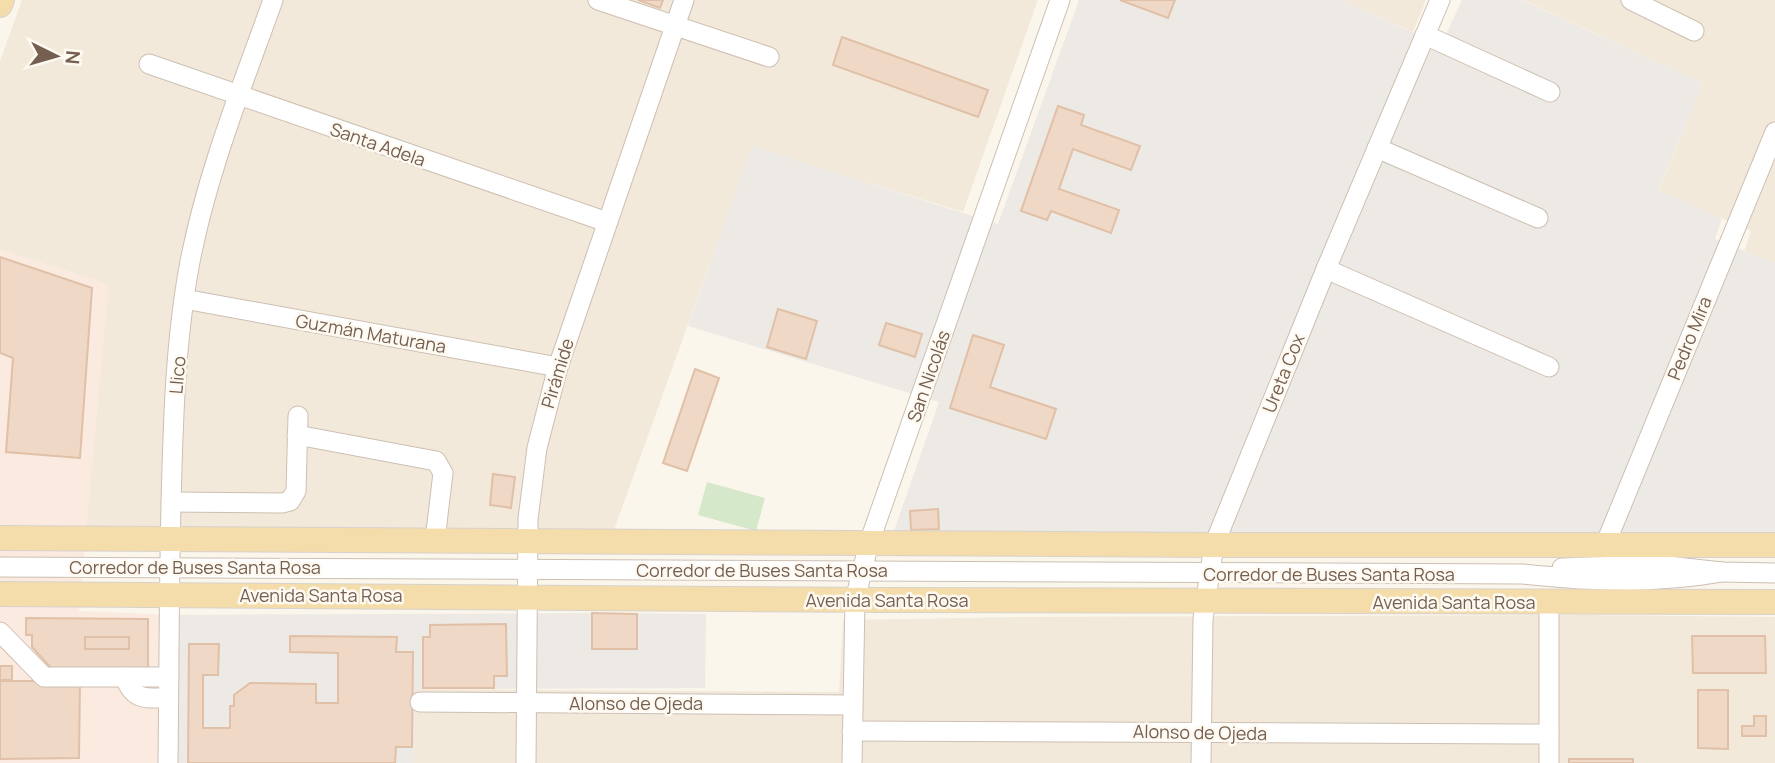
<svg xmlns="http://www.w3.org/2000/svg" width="1775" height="763" viewBox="0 0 1775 763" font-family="Manrope,sans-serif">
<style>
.residential{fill:#f2e9da}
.commercial{fill:#faeae0}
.industrial{fill:#ede9e4}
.green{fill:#d5e8ca}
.building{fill:#efd8c5;stroke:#e0c0a7;stroke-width:2;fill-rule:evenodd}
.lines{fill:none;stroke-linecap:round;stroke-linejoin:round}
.minor-casing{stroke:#cdbfb2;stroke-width:21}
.major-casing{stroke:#d8d2ce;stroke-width:26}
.minor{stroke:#fff;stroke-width:19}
.major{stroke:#f4ddaa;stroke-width:24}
.labels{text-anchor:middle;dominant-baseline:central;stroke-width:5;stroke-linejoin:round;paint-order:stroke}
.street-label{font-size:18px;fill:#755f50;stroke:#fefaf2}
</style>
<rect width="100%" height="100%" fill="#fbf6ec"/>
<g class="residential">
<polygon points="22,0 1038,0 963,212 752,147 614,530 0,528 0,61"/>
<polygon points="1341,0 1426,0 1413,32"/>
<polygon points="1523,0 1775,0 1775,263 1744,251 1751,231 1658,191 1703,83"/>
<polygon points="1589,615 1775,617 1775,763 414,763 415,689 839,692 843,620 1021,617"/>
</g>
<polygon class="commercial" points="0,249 109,284 79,611 175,615 177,763 0,763"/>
<g class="industrial">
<polygon points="1079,0 1341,0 1441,45 1462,0 1522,0 1703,83 1658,190 1722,218 1715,239 1775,263 1775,535 894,531 939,402 688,326 752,146 998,224"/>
<polygon points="592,613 706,614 705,688 415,689 414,763 177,763 175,615"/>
</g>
<polygon class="green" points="707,482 765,498 756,531 698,515"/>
<g class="building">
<polygon points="638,0 663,0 660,8"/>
<polygon points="1120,0 1175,0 1168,18"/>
<polygon points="842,37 988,90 978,117 833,65"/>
<polygon points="1058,106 1084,115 1081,125 1140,146 1131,170 1073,149 1059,189 1119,210 1111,233 1051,211 1047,220 1021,211"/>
<polygon points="0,257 92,288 80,458 6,452 13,358 0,353"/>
<polygon points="778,309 817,321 806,359 767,347"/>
<polygon points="886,323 922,334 915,357 879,345"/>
<polygon points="973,335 1004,345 990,387 1056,409 1046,439 950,408"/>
<polygon points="695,369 719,378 687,471 663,463"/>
<polygon points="493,474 515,477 511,508 490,505"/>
<polygon points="938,509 939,529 911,530 910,511"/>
<polygon points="592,613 637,614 637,649 592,649"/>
<path d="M26 618 148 619V669H52L32 647V635H26ZM85 637H129V649H85Z"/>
<polygon points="506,624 507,676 494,676 494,688 423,688 423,637 430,637 430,625"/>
<polygon points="290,636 397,637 396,652 413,652 412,747 396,747 395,763 188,763 189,644 219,644 218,675 203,675 203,728 230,728 230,706 234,706 234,695 250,683 316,684 316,703 338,703 338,653 290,652"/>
<polygon points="1692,636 1765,636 1766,673 1693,673"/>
<rect x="85" y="637" width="44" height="12"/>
<rect x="0" y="666" width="12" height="14"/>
<polygon points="0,681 80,681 79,758 0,759"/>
<polygon points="1698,690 1728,690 1728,749 1698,748"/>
<polygon points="1754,716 1766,716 1766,736 1742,736 1742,726 1754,726"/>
<rect x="1569" y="759" width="64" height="4"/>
</g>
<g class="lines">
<g class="minor-casing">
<g id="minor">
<polyline points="598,0 769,57"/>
<polyline points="1631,0 1694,31"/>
<polyline points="1425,35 1550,92"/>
<polyline points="149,64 607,222"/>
<polyline points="1377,148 1538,218"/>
<polyline points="1326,269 1549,367"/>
<polyline points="184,299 558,367"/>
<polyline points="297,435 436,461 443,473 435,540"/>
<polyline points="171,502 282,503 290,501 296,491 298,416"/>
<polyline points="1605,545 1775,132"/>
<path d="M0 567 1523 574C1589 581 1656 584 1722 572"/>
<polyline points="1562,568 1657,565 1722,572 1775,573"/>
<polyline points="0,632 44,677 169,677"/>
<path d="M125 677C133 701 146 698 168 698"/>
<polyline points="420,702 852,705"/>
<polyline points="852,731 1549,734"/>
<path d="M168 763C169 677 169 590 171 504 173 425 175 345 189 267 206 175 242 87 273 0"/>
<polyline points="526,763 528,519 537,448 558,367 684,0"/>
<polyline points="852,763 855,600 869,543 1060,0"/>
<polyline points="1201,763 1203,619 1214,545 1326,269 1440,0"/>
<polyline points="1549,763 1549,602"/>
</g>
</g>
<g class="major-casing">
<g id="major">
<polyline points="0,5 2,0"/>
<polyline points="0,538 1214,545 1775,545"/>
<polyline points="0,594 883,600 1775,602"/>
</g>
</g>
<use href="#minor" class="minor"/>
<use href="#major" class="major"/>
</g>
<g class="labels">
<g class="street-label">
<text transform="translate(378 144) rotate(19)">Santa Adela</text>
<text transform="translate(371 333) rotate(10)">Guzmán Maturana</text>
<text transform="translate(1689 338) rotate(-68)">Pedro Mira</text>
<text transform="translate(557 373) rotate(-73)">Pirámide</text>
<text transform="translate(1283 373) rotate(-68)">Ureta Cox</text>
<text transform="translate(177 375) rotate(-85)">Llico</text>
<text transform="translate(928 376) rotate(-71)">San Nicolás</text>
<text x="195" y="567">Corredor de Buses Santa Rosa</text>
<text x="762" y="570">Corredor de Buses Santa Rosa</text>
<text x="1329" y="574">Corredor de Buses Santa Rosa</text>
<text x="321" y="595">Avenida Santa Rosa</text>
<text x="887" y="600">Avenida Santa Rosa</text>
<text x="1454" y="602">Avenida Santa Rosa</text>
<text x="636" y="703">Alonso de Ojeda</text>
<text transform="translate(1200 732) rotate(1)">Alonso de Ojeda</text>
</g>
</g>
<g transform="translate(56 56) rotate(95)" stroke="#fefaf2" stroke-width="5" paint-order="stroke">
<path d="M0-5L12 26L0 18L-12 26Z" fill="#755f50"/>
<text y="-10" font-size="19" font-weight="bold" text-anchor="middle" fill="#755f50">N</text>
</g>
</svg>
